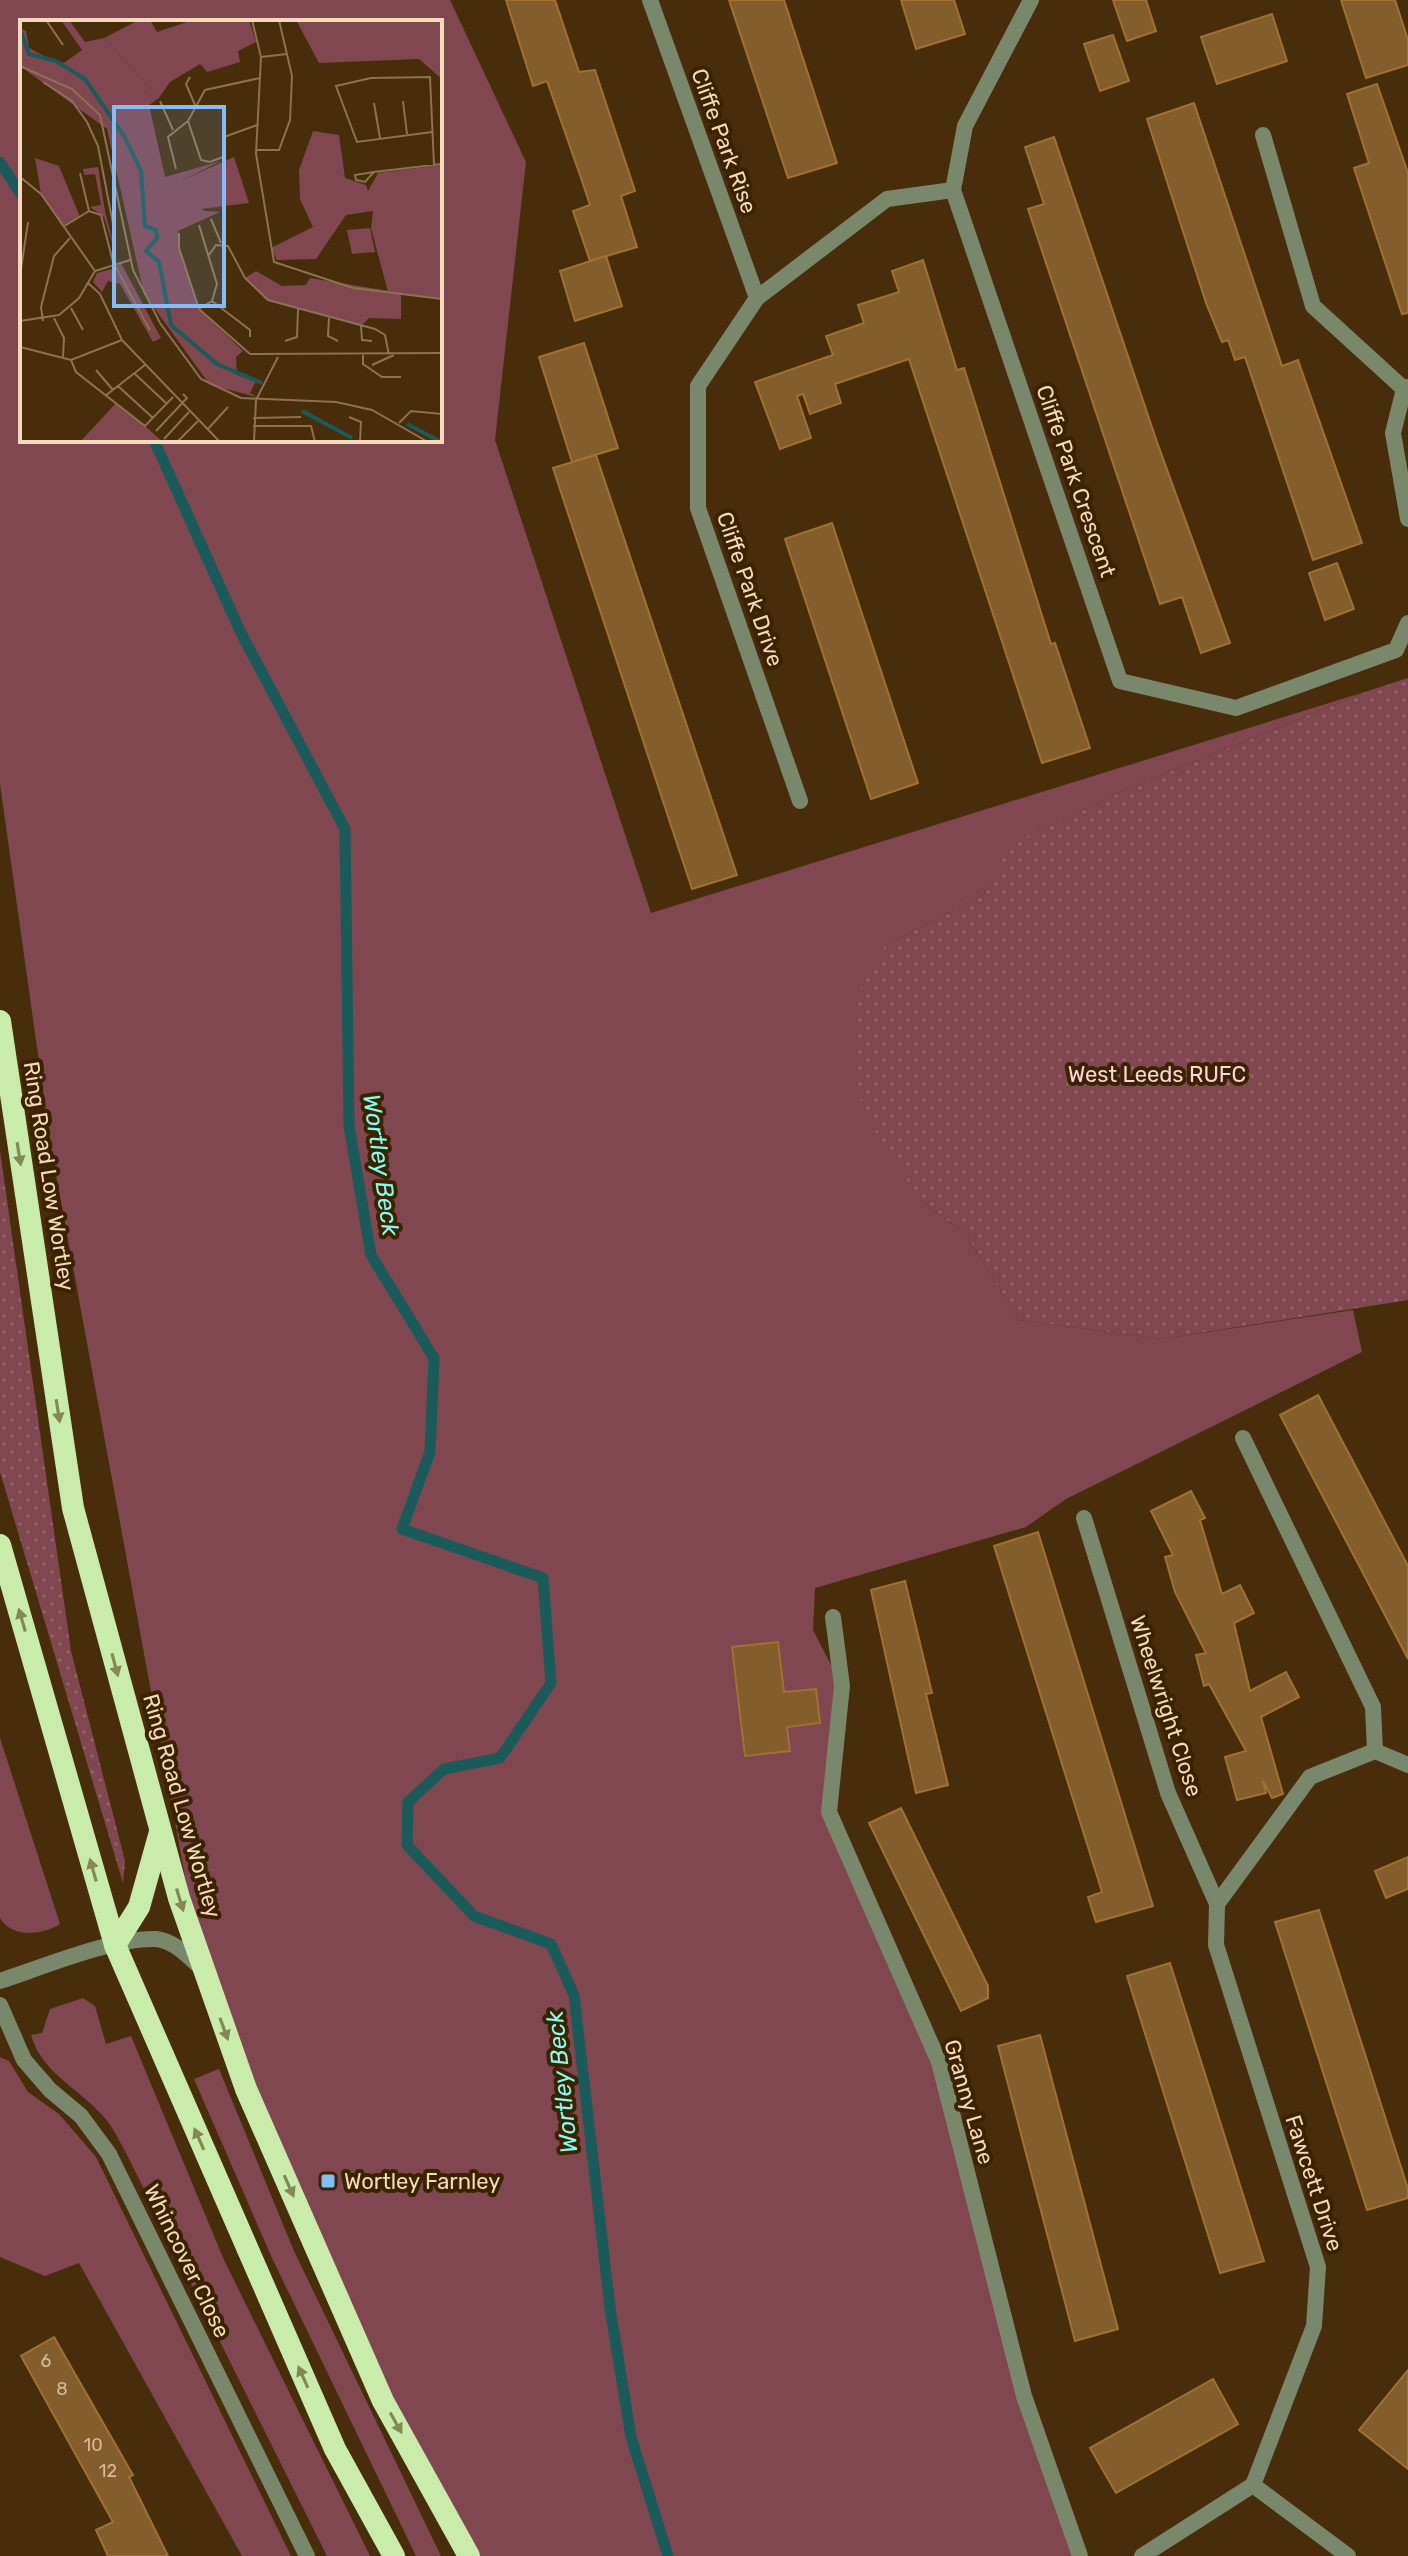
<svg xmlns="http://www.w3.org/2000/svg" width="1408" height="2556" viewBox="0 0 1408 2556" font-family="Rubik,sans-serif">
<style>
.grass{fill:#814751;fill-rule:evenodd}
.park{fill:url(#park-dots)}
.lines{fill:none;stroke-linecap:round;stroke-linejoin:round}
.stream{stroke:#185b58;stroke-width:11}
.building{fill:#845d2d;stroke:#a37031;stroke-width:2}
.minor{stroke:#79876b;stroke-width:16}
.trunk{stroke:#caecaa;stroke-width:22}
.oneway{fill:#838855}
.poi-dot{fill:#80bdfa;stroke:#3c2300;stroke-width:3}
.labels{text-anchor:middle;dominant-baseline:central;stroke-width:8;stroke-linejoin:round;paint-order:stroke}
.number-label{font-size:18px;fill:#d9ba98}
.street-label{font-size:22px;fill:#f5d9bb;stroke:#3c2300}
.park-label{font-size:22px;fill:#fbd3d8;stroke:#3c2300}
.poi-label{font-size:22px;fill:#f5d9bb;stroke:#3c2300;text-anchor:start}
.water-label{font-size:24px;font-style:italic;fill:#81fdf4;stroke:#3c2300}
.inset-river{fill:none;stroke:#185b58;stroke-width:4}
.inset-road{fill:none;stroke:#8d7251;stroke-width:2}
.view{fill:#80bdfa;fill-opacity:0.15;stroke:#80bdfa;stroke-width:4}
.inset-edge{fill:none;stroke:#f5d9bb;stroke-width:4}
</style>
<defs>
<pattern id="park-dots" width="8" height="8" patternUnits="userSpaceOnUse" patternTransform="scale(2)"><rect width="8" height="8" fill="#814751"/><path d="M2 2h.1M6 6h.1" fill="none" stroke="#936168" stroke-width="1.8" stroke-linecap="round"/></pattern>
</defs>
<rect width="100%" height="100%" fill="#472d0a"/>
<g class="grass">
<path d="M0 0H450L526 162 495 440 651 913 1368 691 1123 791 1012 844 983 895 886 945 921 1201 966 1234 1018 1320 1162 1339 1353 1310 1362 1352 1066 1499 1026 1527 815 1588 813 1630 842 1686 829 1812 939 2062 1024 2396 1080 2556H469L383 2401 202 1969 51 1147 0 784ZM22 22H440V440H22Z"/>
<path d="M0 1738 60 1924C42 1935 13 1939 0 1918Z"/>
<path d="M83 1998 95 2006 106 2044 131 2036 224 2260 370 2556H327L126 2153C119 2140 112 2125 102 2115 77 2087 42 2073 31 2035L42 2033 50 2009Z"/>
<polygon points="0,2057 9,2061 28,2092 59,2114 96,2157 291,2556 242,2556 79,2263 45,2276 0,2257"/>
<polygon points="219,2069 294,2251 441,2556 416,2556 272,2258 194,2079"/>
</g>
<g class="park">
<polygon points="1408,678 1408,1300 1162,1339 1018,1320 966,1234 921,1201 862,1111 853,1039 861,987 886,945 983,895 1011,844 1123,791 1368,691"/>
<polygon points="0,1151 71,1651 125,1861 123,1883 0,1472"/>
</g>
<g class="lines">
<g class="stream">
<polyline points="0,162 22,196"/>
<polyline points="154,440 241,633 345,829 349,1126 371,1255 434,1358 430,1452 402,1529 543,1578 551,1683 500,1758 444,1769 408,1802 407,1845 474,1916 551,1944 574,1995 610,2308 631,2437 668,2556"/>
</g>
</g>
<g class="building">
<polygon points="506,0 555,0 579,72 595,70 635,191 621,196 637,247 590,261 573,211 590,205 581,178 547,81 533,86"/>
<polygon points="729,0 784,0 837,163 788,178"/>
<polygon points="901,0 954,0 965,34 916,49"/>
<polygon points="1113,0 1146,0 1156,31 1127,41"/>
<polygon points="1341,0 1395,0 1408,40 1408,65 1366,78"/>
<polygon points="1272,14 1287,61 1217,84 1201,37"/>
<polygon points="1113,35 1129,81 1100,91 1084,44"/>
<polygon points="1377,84 1408,173 1408,313 1402,314 1354,168 1369,163 1347,94"/>
<polygon points="1194,103 1282,366 1298,360 1362,543 1313,560 1245,357 1235,360 1228,340 1222,342 1206,303 1147,119"/>
<polygon points="1054,137 1157,442 1230,643 1201,653 1182,597 1160,604 1028,209 1044,204 1025,147"/>
<polygon points="606,256 622,306 575,321 560,271"/>
<polygon points="923,260 957,370 964,368 1051,644 1055,643 1090,748 1042,763 909,359 835,384 841,403 810,414 803,394 797,396 811,438 780,449 755,382 833,355 826,336 864,323 858,305 899,292 892,271"/>
<polygon points="584,343 618,448 572,462 539,357"/>
<polygon points="596,455 737,875 692,889 553,468"/>
<polygon points="832,523 918,783 871,799 785,539"/>
<polygon points="1337,563 1354,609 1325,620 1309,573"/>
<polygon points="1318,1395 1408,1566 1408,1659 1280,1415"/>
<polygon points="1191,1491 1205,1518 1200,1520 1222,1594 1240,1585 1254,1613 1234,1623 1250,1691 1286,1672 1299,1697 1261,1717 1283,1794 1272,1798 1263,1781 1266,1793 1237,1800 1225,1757 1246,1751 1209,1684 1204,1686 1196,1655 1206,1653 1175,1592 1165,1557 1173,1555 1151,1511"/>
<polygon points="1038,1532 1153,1906 1096,1922 1088,1897 1102,1892 994,1546"/>
<polygon points="905,1581 932,1693 926,1694 948,1785 916,1793 871,1590"/>
<polygon points="778,1642 784,1692 816,1689 820,1723 787,1727 790,1751 745,1756 732,1647"/>
<polygon points="901,1808 988,1986 988,1998 961,2011 869,1823"/>
<polygon points="1408,1857 1408,1889 1386,1898 1375,1871"/>
<polygon points="1319,1910 1408,2189 1408,2198 1367,2210 1275,1922"/>
<polygon points="1170,1963 1264,2261 1220,2273 1127,1976"/>
<polygon points="1040,2035 1118,2329 1075,2341 998,2046"/>
<polygon points="54,2337 133,2475 129,2477 168,2556 108,2556 96,2530 113,2522 21,2356"/>
<polygon points="1408,2370 1408,2469 1359,2430"/>
<polygon points="1213,2379 1238,2424 1116,2493 1090,2448"/>
</g>
<g class="lines">
<g class="minor">
<polyline points="650,0 757,298"/>
<polyline points="1031,0 965,126 953,190 1120,681 1236,708 1396,650 1408,623"/>
<polyline points="1263,135 1313,306 1404,389"/>
<polyline points="1408,387 1404,389 1393,433 1408,519"/>
<polyline points="800,801 698,508 698,386 757,298 887,199 953,190"/>
<polyline points="1243,1438 1373,1707 1375,1751"/>
<polyline points="1084,1518 1168,1793 1217,1904 1216,1945 1318,2267 1314,2326 1253,2485 1142,2556"/>
<polyline points="833,1617 842,1686 829,1812 939,2062 1024,2396 1080,2556"/>
<polyline points="1217,1904 1310,1777 1375,1751 1408,1765"/>
<path d="M0 1981C40 1968 115 1937 156 1939 175 1941 189 1957 202 1969"/>
<polyline points="0,2005 24,2060 50,2090 81,2116 109,2154 307,2556"/>
<polyline points="1253,2485 1348,2556"/>
</g>
<g class="trunk">
<polyline points="0,1021 73,1508 179,1898 246,2089 383,2401 469,2556"/>
<polyline points="0,1545 115,1945 335,2449 394,2556"/>
<polyline points="115,1945 139,1907 160,1832"/>
</g>
</g>
<defs><path id="oneway-solid" d="M-6-.8H1V-3.2L6.5 0L1 3.2V.8H-6Z" transform="scale(2)"/></defs>
<g class="oneway">
<use href="#oneway-solid" transform="translate(19 1154) rotate(81)"/>
<use href="#oneway-solid" transform="translate(58 1411) rotate(81)"/>
<use href="#oneway-solid" transform="translate(22 1620) rotate(-106)"/>
<use href="#oneway-solid" transform="translate(115 1665) rotate(75)"/>
<use href="#oneway-solid" transform="translate(93 1870) rotate(-106)"/>
<use href="#oneway-solid" transform="translate(180 1900) rotate(73)"/>
<use href="#oneway-solid" transform="translate(224 2029) rotate(70)"/>
<use href="#oneway-solid" transform="translate(199 2139) rotate(-114)"/>
<use href="#oneway-solid" transform="translate(289 2186) rotate(66)"/>
<use href="#oneway-solid" transform="translate(303 2377) rotate(-114)"/>
<use href="#oneway-solid" transform="translate(396 2423) rotate(61)"/>
</g>
<rect class="poi-dot" x="320" y="2173" width="16" height="16" rx="4"/>
<g class="labels">
<g class="number-label">
<text x="46" y="2361">6</text>
<text x="62" y="2389">8</text>
<text x="93" y="2445">10</text>
<text x="108" y="2471">12</text>
</g>
<g class="street-label">
<text transform="translate(724 141) rotate(70)">Cliffe Park Rise</text>
<text transform="translate(1076 481) rotate(71)">Cliffe Park Crescent</text>
<text transform="translate(750 589) rotate(71)">Cliffe Park Drive</text>
<text transform="translate(49 1176) rotate(81)">Ring Road Low Wortley</text>
<text transform="translate(1166 1706) rotate(72)">Wheelwright Close</text>
<text transform="translate(182 1806) rotate(74)">Ring Road Low Wortley</text>
<text transform="translate(969 2102) rotate(74)">Granny Lane</text>
<text transform="translate(1314 2183) rotate(72)">Fawcett Drive</text>
<text transform="translate(187 2261) rotate(64)">Whincover Close</text>
</g>
<g class="park-label">
<text x="1157" y="1074">West Leeds RUFC</text>
</g>
<g class="poi-label">
<text x="344" y="2181">Wortley Farnley</text>
</g>
<g class="water-label">
<text transform="translate(381 1165) rotate(82)">Wortley Beck</text>
<text transform="translate(562 2082) rotate(-96)">Wortley Beck</text>
</g>
</g>
<g transform="translate(20 20)">
<rect width="422" height="422" fill="#472d0a"/>
<path d="M41 0H49L65 22 84 18 139 78 129 85 145 157 201 141 163 160 166 180 185 191 200 192 158 211 159 228 179 289 223 331 216 337 217 355 236 361 230 373 237 377 190 365 124 274 87 109 0 46V8L6 11 9 28 28 38 44 43 62 30ZM276 0H422V59L399 39 299 43ZM15 138 39 146 60 197 43 207 21 174ZM78 147 85 191 97 238 84 197 70 187 81 185 75 154 64 155 63 149ZM101 243 141 318 133 322 100 264 88 261 82 272 73 262 77 253 95 248 132 311 96 246ZM236 251 262 266 286 265 290 258 381 273V299L349 298 341 306 248 280 225 258Z" fill="#814751"/>
<path d="M119 0H130L137 12 173 0H229L236 22 218 31 220 42 187 52 180 44 150 62 139 78 84 18ZM293 111 319 115 325 158 346 165 348 171 358 153 422 145V279L368 272 351 208 353 191 326 195 296 239 257 240 251 228 293 207 280 179 279 150ZM214 137 229 183 173 190 161 173 163 160Z" fill="#814751"/>
<path d="M350 208 355 232 332 234 327 210ZM96 383 125 406 143 422H60Z" fill="#814751"/>
<path class="inset-river" d="M0 10 9 34 36 41 65 59 104 116 121 151 125 206 136 210 137 218 126 231 139 242 151 305 197 344 242 363M282 391 332 418M387 404 421 422"/>
<path class="inset-road" d="M26 0 43 25M232 0 241 37 236 134 254 242 333 268 422 279M241 37 267 34M0 46 52 69 80 95 113 250 140 303 181 359 221 378 316 382 352 390 408 422M170 57 166 64 175 85M23 62 52 81 67 102 78 126 93 204M140 81 153 110M383 81 387 114M354 83 360 118M237 105 204 117 203 137 190 142 181 140 168 101 185 70 240 58M412 112 337 122 316 66 351 58 410 57 414 145M236 130H259L270 100 272 56 259 0M156 149 148 117 168 101M354 152 345 162 336 160 335 155 354 152 422 144M60 153 69 191M0 157 21 174 75 251M191 199 201 223M179 205 197 264 192 281 179 289M43 207 69 191 81 195 93 242 130 310M159 213V228L179 289 230 334 422 333M189 235 196 225 208 226 225 258 248 280 355 309 365 315 369 335M0 256 8 202M68 263 80 274 102 320M192 281 230 310V317M51 288 63 310M34 298 44 318 43 337M309 298 308 316 318 321M0 301 39 295 59 278 75 251 110 240M23 301 21 287 34 236 50 218M341 306 342 320 352 321M102 320 200 422M265 321 277 317 278 289M0 327 51 340 102 320M343 335V344L362 357H381M51 340 56 352 125 406 153 377M352 345 374 335M76 350 93 370M114 353 147 384M98 366 133 398M85 376 125 345M329 397 341 402 340 422M233 398 281 397M379 403 391 391 422 394M233 406H291L295 422M187 410 208 387M136 411 167 378 163 374M144 419 169 392M157 422 178 401M234 422 236 380 258 337"/>
<path class="view" d="M94 87H204V286H94Z"/>
<rect width="422" height="422" class="inset-edge"/>
</g>
</svg>
